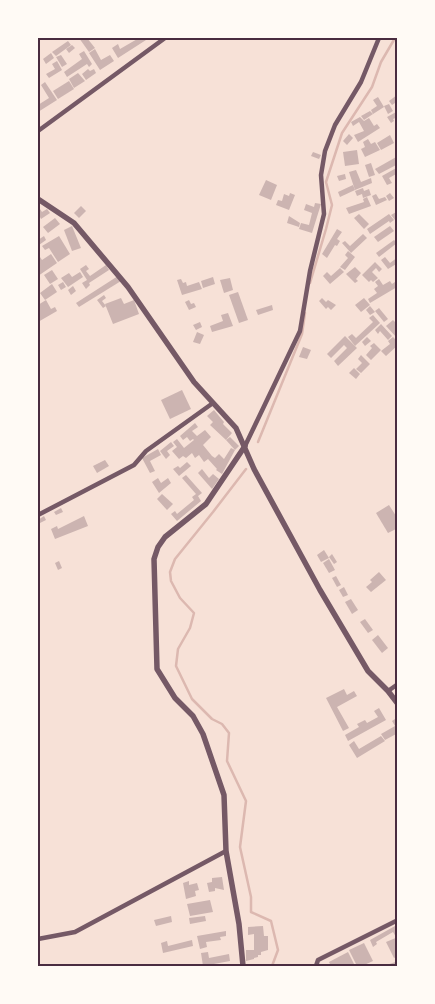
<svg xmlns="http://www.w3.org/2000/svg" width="435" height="1004" viewBox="0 0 435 1004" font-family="Mulish,sans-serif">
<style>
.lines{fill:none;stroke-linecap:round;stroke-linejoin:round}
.stream{stroke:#dcb8b0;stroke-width:2.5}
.building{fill:#ccb4b1}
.minor{stroke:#755966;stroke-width:4.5}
.tertiary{stroke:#755966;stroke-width:5.5}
.neatline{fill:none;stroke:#4a2c40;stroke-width:2}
</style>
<rect width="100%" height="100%" fill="#f7e1d7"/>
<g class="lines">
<g class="stream">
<polyline points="310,283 326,229 332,205 326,182 342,133 372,87 381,62 395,38"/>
<polyline points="258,442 302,334 305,313"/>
<polyline points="246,469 213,512 175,559 170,572 171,581 180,598 194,613 190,628 178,649 176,666 192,699 212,719 222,724 229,733 227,761 246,801 240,847 251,897 251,912 271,921 278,950 272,966"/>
</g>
</g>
<g class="building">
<polygon points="79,38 87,38 95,48 89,52"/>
<polygon points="139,38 144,38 146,40 118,58 112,48 118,44 120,49"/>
<polygon points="68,41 71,45 56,56 52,52"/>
<polygon points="72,45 75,48 69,53 66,49"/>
<polygon points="95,49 101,60 110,55 114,61 100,70 89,53"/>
<polygon points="84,51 92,64 89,67 87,64 67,77 64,72 82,59 79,54"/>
<polygon points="51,53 54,58 46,64 43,59"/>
<polygon points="61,55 67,64 62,67 56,57"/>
<polygon points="57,61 62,70 49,78 46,74 55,69 52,64"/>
<polygon points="88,69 90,71 94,69 96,73 86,80 82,74"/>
<polygon points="78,73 85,81 74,88 69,79"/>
<polygon points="69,81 74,89 58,99 53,91"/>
<polygon points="45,82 57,100 38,112 38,105 49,98 41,85"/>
<polygon points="397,95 398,101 392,105 389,101"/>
<polygon points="378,97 384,107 373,114 371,110 377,106 373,100"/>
<polygon points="389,104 393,111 388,114 384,106"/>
<polygon points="370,111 373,114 364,120 361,116"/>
<polygon points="398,111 398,117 393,119 394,121 391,123 387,117"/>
<polygon points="360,117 364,121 369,118 374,126 377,124 380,128 358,142 354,135 364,131 359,122 353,126 351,122"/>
<polygon points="349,134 353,138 347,145 343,141"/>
<polygon points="390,135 394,143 381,150 377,143"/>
<polygon points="368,139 371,144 375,142 380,150 365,157 361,149 365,147 363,142"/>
<polygon points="357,150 359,164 345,166 343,152"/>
<polygon points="313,152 321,155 319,159 311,156"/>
<polygon points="398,156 398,164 379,174 375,169"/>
<polygon points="371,163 375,175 369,177 365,165"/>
<polygon points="398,167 398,173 389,178 392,183 387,185 382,176"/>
<polygon points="356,170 361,182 371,178 372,183 355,190 349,172"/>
<polygon points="345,174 346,179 339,181 337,176"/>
<polygon points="266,180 277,185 271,200 259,195"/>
<polygon points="353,185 355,190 340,197 338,192"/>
<polygon points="363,188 364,191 369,189 371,195 363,198 362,194 357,196 355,191"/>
<polygon points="290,193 295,195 289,210 276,205 278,200 282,201 284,194 289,196"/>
<polygon points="390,193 394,198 389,201 386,196"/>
<polygon points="376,194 379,199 385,197 387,200 376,205 372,196"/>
<polygon points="367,197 371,206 349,214 346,208 364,202 363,199"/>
<polygon points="315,203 321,204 312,233 299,229 301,223 309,225 312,213 304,210 306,204 314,207"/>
<polygon points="38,206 42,212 47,209 50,213 41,219 38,213"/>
<polygon points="81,206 86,211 79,218 74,213"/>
<polygon points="398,211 398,218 395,220 391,215"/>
<polygon points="359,214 369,224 364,229 354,218"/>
<polygon points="389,214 394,220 390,223 389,221 370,234 367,229"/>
<polygon points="289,216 300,223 299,227 287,223"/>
<polygon points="55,218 60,224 48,233 43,227"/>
<polygon points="72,226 81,248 72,251 64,230"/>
<polygon points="390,226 394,231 378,242 374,237"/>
<polygon points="337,229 342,232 337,239 340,241 337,246 335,245 327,258 322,254"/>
<polygon points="363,234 367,238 351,253 342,243 345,241 350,246"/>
<polygon points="44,236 46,240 39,245 40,247 38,248 38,240"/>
<polygon points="59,236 70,254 58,262 49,248 45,250 42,246"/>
<polygon points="394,240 397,243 379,257 376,253"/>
<polygon points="348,251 355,257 345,270 340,267 348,258 345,255"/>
<polygon points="51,254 57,263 38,276 38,268 40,267 38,266 38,258 40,257 42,260"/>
<polygon points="385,257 390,263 398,257 398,263 388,269 381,260"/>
<polygon points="375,262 382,269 379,272 376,268 372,272 378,278 373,282 371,280 369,282 362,275"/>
<polygon points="86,265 89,269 86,271 90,276 106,265 109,270 89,283 90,285 86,289 82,283 87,280 80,269"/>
<polygon points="355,267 361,273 356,279 358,281 355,283 346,274"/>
<polygon points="340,268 344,272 330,284 323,276 327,272 331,276"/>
<polygon points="52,270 58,279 50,284 44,275"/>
<polygon points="80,272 83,277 68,287 61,278 69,273 72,277"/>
<polygon points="118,276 121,281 79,307 76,303"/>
<polygon points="213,277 215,284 203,288 201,281"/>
<polygon points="230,278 233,290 224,293 220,280"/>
<polygon points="181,279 183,283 186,282 187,286 199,282 202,289 182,295 177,280"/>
<polygon points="379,279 383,285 390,281 392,284 395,282 397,287 370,303 368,299 377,293 374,289 378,286 375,282"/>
<polygon points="63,282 66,287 61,290 58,285"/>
<polygon points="52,284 57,292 45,300 40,293"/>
<polygon points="73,286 76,291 71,295 68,290"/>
<polygon points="238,292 248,320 239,323 229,295"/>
<polygon points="104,295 106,298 102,301 106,306 103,308 97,300"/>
<polygon points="121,298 124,304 134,300 139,314 113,324 105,304"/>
<polygon points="322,298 326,302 328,300 336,305 331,310 328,307 326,309 319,301"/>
<polygon points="364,298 370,305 361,312 355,305"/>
<polygon points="46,300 51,309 55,307 57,311 38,322 38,305"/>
<polygon points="189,300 191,304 194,303 196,307 189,310 185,302"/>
<polygon points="272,305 273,310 258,315 256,310"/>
<polygon points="370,306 375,312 370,315 366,310"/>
<polygon points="379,308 388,319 384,322 375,311"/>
<polygon points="228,313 233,326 212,332 210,326 223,321 221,315"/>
<polygon points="373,315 380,323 355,346 348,337 352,334 356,338 373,322 369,318"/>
<polygon points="393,320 398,325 398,339 386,326"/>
<polygon points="200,322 202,327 196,330 193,325"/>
<polygon points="381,324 392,336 388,340 380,331 378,334 375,330"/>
<polygon points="197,332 204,335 200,344 193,342"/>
<polygon points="345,336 357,348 338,366 334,361 347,348 344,345 331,358 327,354"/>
<polygon points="367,337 371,341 365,346 362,342"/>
<polygon points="393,337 398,342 398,345 386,356 381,351 390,344 388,341"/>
<polygon points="374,343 381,350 371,360 366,355 372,348 370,346"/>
<polygon points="303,347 311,350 307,359 299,357"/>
<polygon points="361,355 370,364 361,373 356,369 362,363 358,359"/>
<polygon points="354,368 360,374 356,379 349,373"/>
<polygon points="182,390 191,409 170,419 161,400"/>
<polygon points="214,410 224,422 223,424 232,433 226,440 210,425 213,422 207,416"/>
<polygon points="195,423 198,427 192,431 197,436 205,430 211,437 203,445 212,456 215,458 219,454 224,459 231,448 235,450 222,474 216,470 217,469 208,459 204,462 199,455 195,458 192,453 186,458 183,456 179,459 172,451 177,447 173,442 177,439 184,448 194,440 193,439 190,441 187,437 183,440 180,436"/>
<polygon points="230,437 239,446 235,450 226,440"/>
<polygon points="171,442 174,446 167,451 170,455 166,459 160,451"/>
<polygon points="158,449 161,455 150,461 155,471 150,473 142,458"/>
<polygon points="105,460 109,466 97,473 93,466"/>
<polygon points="187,462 191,466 179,476 173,469 178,466 180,468"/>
<polygon points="202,469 209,478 213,474 219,479 212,489 198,473"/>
<polygon points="186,475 202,493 198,496 201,501 177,521 171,514 175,511 177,514 194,500 192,497 196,494 182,478"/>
<polygon points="158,478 161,483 168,478 171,483 159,493 152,482"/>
<polygon points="162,494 173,504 167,510 157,499"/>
<polygon points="389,505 398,519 398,528 388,533 376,513"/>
<polygon points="61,508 63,512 56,515 54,512"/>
<polygon points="44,516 46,520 40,523 38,520"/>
<polygon points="84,516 88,526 55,539 51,529 57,526 58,529"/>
<polygon points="324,550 329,558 321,562 317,555"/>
<polygon points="332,554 337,562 334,564 329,557"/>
<polygon points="329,559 335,570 329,573 323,563"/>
<polygon points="59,561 62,568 58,570 55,563"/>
<polygon points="379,572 386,580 371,592 366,587 372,582 370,580"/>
<polygon points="336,576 341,585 337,587 332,578"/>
<polygon points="344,587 348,595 343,597 339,590"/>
<polygon points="351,599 358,610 352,614 345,602"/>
<polygon points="365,619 373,630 368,633 360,622"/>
<polygon points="378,635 388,648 382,653 372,640"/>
<polygon points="344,689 347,695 354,691 357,696 337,707 349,728 343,731 326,698"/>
<polygon points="379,708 386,720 348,741 345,735 359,727 357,724 365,720 367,723 378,717 374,711"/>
<polygon points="398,717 398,733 385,740 381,734 395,726 392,721"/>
<polygon points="381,736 385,741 357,758 349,745 354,741 359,749"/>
<polygon points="222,877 224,890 215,888 215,891 209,892 207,883 212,882 212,878"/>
<polygon points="189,881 189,885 197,883 199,890 195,891 196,896 186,899 183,883"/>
<polygon points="210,900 213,912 190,916 187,904"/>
<polygon points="171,916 172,922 156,926 154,920"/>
<polygon points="205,916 206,921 190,924 189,918"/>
<polygon points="263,926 264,936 268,936 268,950 261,952 261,955 258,955 258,957 254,958 254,959 246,961 246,950 254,950 254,934 248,935 248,927"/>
<polygon points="395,926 398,930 398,936 396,937 393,932 376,942 377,944 373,947 370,940"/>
<polygon points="226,931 226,936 220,937 221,940 206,942 207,947 200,949 197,936"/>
<polygon points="398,937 398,956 394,958 386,942"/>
<polygon points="192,940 193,946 163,953 161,943 167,941 168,946"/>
<polygon points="364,943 373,961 362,966 357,966 349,950"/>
<polygon points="208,952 209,958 229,954 230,961 203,966 201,953"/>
<polygon points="348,952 354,964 350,966 331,966 329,962"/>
<polygon points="398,961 398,966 384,966"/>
</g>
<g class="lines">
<g class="minor">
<polyline points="38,131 165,38"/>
<polyline points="245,446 300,331 310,271 324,214 321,175 325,151 335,125 361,82 379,38"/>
<polyline points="38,515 134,465 146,451 213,403"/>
<polyline points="388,691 398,684"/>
<polyline points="38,939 75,932 226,851"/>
<polyline points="316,966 318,960 398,920"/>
</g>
<g class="tertiary">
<polyline points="38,199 74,223 128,287 194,382 236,428 254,469 320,590 368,671 388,691 398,704"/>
<polyline points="243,966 239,924 226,851 224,795 203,734 193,716 175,698 157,669 154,559 158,547 165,537 206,504 245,446"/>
</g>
</g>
<rect width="435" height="1004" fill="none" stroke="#fffaf5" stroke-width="78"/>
<rect x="39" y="39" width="357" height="926" class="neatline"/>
</svg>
